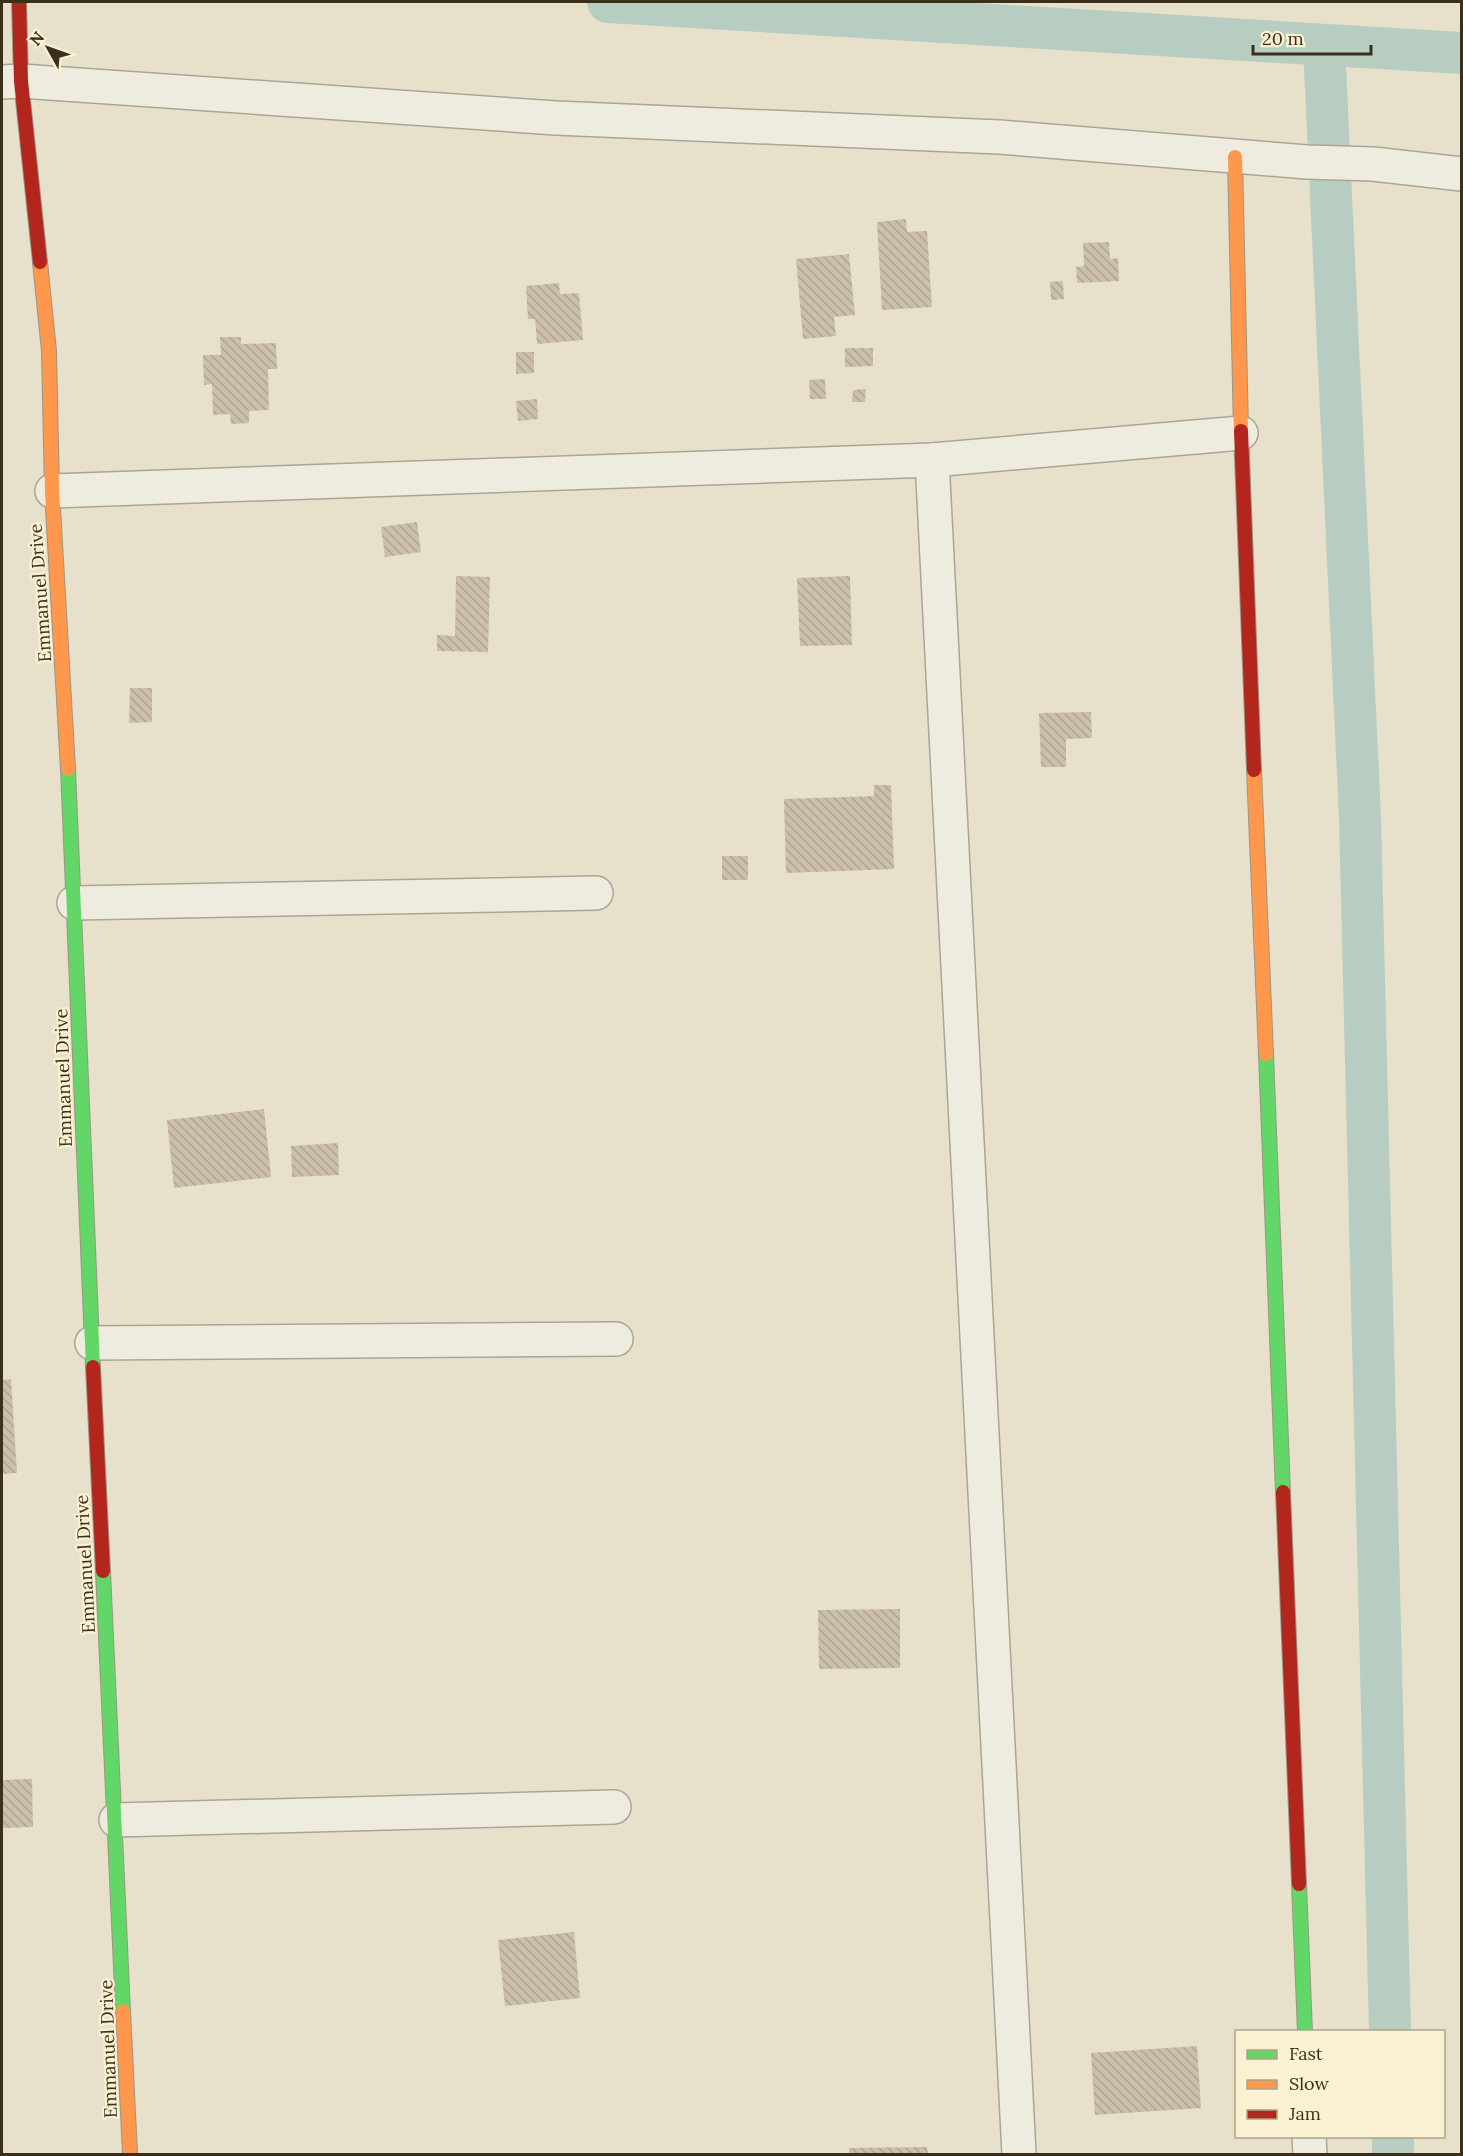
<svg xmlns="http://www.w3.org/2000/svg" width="1463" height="2156" viewBox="0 0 1463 2156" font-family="Lora,serif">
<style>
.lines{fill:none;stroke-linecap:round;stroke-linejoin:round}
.canal{stroke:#b8cdc1;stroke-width:42}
.building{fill:url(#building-back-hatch)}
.street-casing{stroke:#aca595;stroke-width:36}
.fast-casing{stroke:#9b9585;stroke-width:16}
.slow-casing{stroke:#9b9585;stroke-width:16}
.jam-casing{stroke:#9b9585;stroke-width:16}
.street{stroke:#eeebdf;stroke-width:33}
.fast{stroke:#63d668;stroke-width:14}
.slow{stroke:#ff974d;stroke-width:14}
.jam{stroke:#b3261e;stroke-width:14}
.labels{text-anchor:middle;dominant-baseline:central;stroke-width:4.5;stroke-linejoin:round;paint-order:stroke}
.street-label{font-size:18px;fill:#3c2e1c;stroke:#f9f1d1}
</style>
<defs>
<pattern id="building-back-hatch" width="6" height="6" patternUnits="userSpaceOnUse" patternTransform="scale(1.5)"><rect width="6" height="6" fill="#cbbfac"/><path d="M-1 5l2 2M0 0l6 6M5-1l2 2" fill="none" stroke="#afa493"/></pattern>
</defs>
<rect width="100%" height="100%" fill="#e7e1cb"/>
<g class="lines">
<g class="canal">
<polyline points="608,2 1462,53"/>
<polyline points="1324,45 1360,818 1390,2032"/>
<polyline points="1393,2136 1393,2154"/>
</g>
</g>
<g class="building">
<polygon points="906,219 907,232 927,231 932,307 882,310 877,222"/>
<polygon points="1109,242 1110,259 1118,258 1119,281 1077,283 1076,267 1084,266 1083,243"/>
<polygon points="849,254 855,315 834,317 836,336 803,339 796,259"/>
<polygon points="1063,281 1064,299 1051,300 1050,282"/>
<polygon points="559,283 560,294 579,293 583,340 537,344 535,319 528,319 526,286"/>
<polygon points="220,337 241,337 241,344 276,343 277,369 268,369 269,410 249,411 249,423 231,424 230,414 213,415 212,384 204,385 203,355 221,355"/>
<polygon points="845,348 873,348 873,366 845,367"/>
<polygon points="516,352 534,352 534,373 516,374"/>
<polygon points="825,379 826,399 810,399 809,380"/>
<polygon points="866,389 865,402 852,402 853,390"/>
<polygon points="537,399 538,419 518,421 516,401"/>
<polygon points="417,522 421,552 385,557 381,527"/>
<polygon points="456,576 490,577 488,652 437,651 437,635 455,636"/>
<polygon points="850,576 852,645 800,646 797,578"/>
<polygon points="130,688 152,688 152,722 129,723"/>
<polygon points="1091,712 1092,738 1066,739 1066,767 1041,767 1039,713"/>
<polygon points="874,785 891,785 894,869 786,873 784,799 874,796"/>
<rect x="722" y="856" width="26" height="24"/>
<polygon points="264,1109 271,1177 174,1188 167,1120"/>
<polygon points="338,1143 339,1175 292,1177 291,1146"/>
<polygon points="11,1379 17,1473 2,1474 2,1380"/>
<polygon points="900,1609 900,1668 819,1669 818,1610"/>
<polygon points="32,1779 33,1827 2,1828 2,1780"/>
<polygon points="574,1932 580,1998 505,2006 498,1940"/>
<polygon points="1197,2046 1201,2108 1095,2115 1091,2053"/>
<polygon points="927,2147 928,2154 849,2154 849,2148"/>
</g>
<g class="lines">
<g class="street-casing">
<g id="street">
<polyline points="2,82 21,81 556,118 999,137 1307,162 1373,164 1462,174"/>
<polyline points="932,460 1019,2154"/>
<polyline points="52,491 932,460 1241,433"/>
<polyline points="74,903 596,893"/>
<polyline points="92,1343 616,1339"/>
<polyline points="116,1820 614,1807"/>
<polyline points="1309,2136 1310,2154"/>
</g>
</g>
<g class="fast-casing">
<g id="fast">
<polyline points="68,769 93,1367"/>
<polyline points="1266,1054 1283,1492"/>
<polyline points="103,1571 123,2011"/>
<polyline points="1299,1884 1305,2032"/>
</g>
</g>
<g class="slow-casing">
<g id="slow">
<polyline points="1235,157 1241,431"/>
<polyline points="40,262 49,351 52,491 68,769"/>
<polyline points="1254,770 1266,1054"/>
<polyline points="123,2011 130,2154"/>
</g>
</g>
<g class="jam-casing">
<g id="jam">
<polyline points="19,2 21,81 40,262"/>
<polyline points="1241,431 1254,770"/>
<polyline points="93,1367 103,1571"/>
<polyline points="1283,1492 1299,1884"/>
</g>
</g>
<use href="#street" class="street"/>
<use href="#fast" class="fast"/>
<use href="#slow" class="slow"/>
<use href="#jam" class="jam"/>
</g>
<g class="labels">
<g class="street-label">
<text transform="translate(40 593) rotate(-94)">Emmanuel Drive</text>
<text transform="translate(63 1078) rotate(-92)">Emmanuel Drive</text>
<text transform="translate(85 1564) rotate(-93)">Emmanuel Drive</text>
<text transform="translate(108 2049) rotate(-92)">Emmanuel Drive</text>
</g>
</g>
<rect width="1463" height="2156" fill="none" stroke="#3c2e1c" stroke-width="6"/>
<rect x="1235" y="2030" width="210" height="108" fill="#f9f1d1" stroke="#ada389" stroke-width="1.5"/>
<rect x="1247" y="2050" width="30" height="9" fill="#63d668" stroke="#ada389" stroke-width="1.5"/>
<text x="1289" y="2060" font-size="18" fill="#3c2e1c">Fast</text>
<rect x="1247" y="2080" width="30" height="9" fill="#ff974d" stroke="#ada389" stroke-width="1.5"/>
<text x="1289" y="2090" font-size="18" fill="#3c2e1c">Slow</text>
<rect x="1247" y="2110" width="30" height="9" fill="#b3261e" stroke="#ada389" stroke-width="1.5"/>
<text x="1289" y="2120" font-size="18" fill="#3c2e1c">Jam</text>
<g transform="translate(48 48) rotate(310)" stroke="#f9f1d1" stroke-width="4.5" paint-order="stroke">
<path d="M0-4.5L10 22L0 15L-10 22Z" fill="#3c2e1c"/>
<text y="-9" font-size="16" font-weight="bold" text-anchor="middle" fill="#3c2e1c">N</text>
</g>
<path d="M1253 45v9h118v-9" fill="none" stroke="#3c2e1c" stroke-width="3"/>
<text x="1262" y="45" font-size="18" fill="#3c2e1c" stroke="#f9f1d1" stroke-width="4.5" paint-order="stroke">20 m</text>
</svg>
